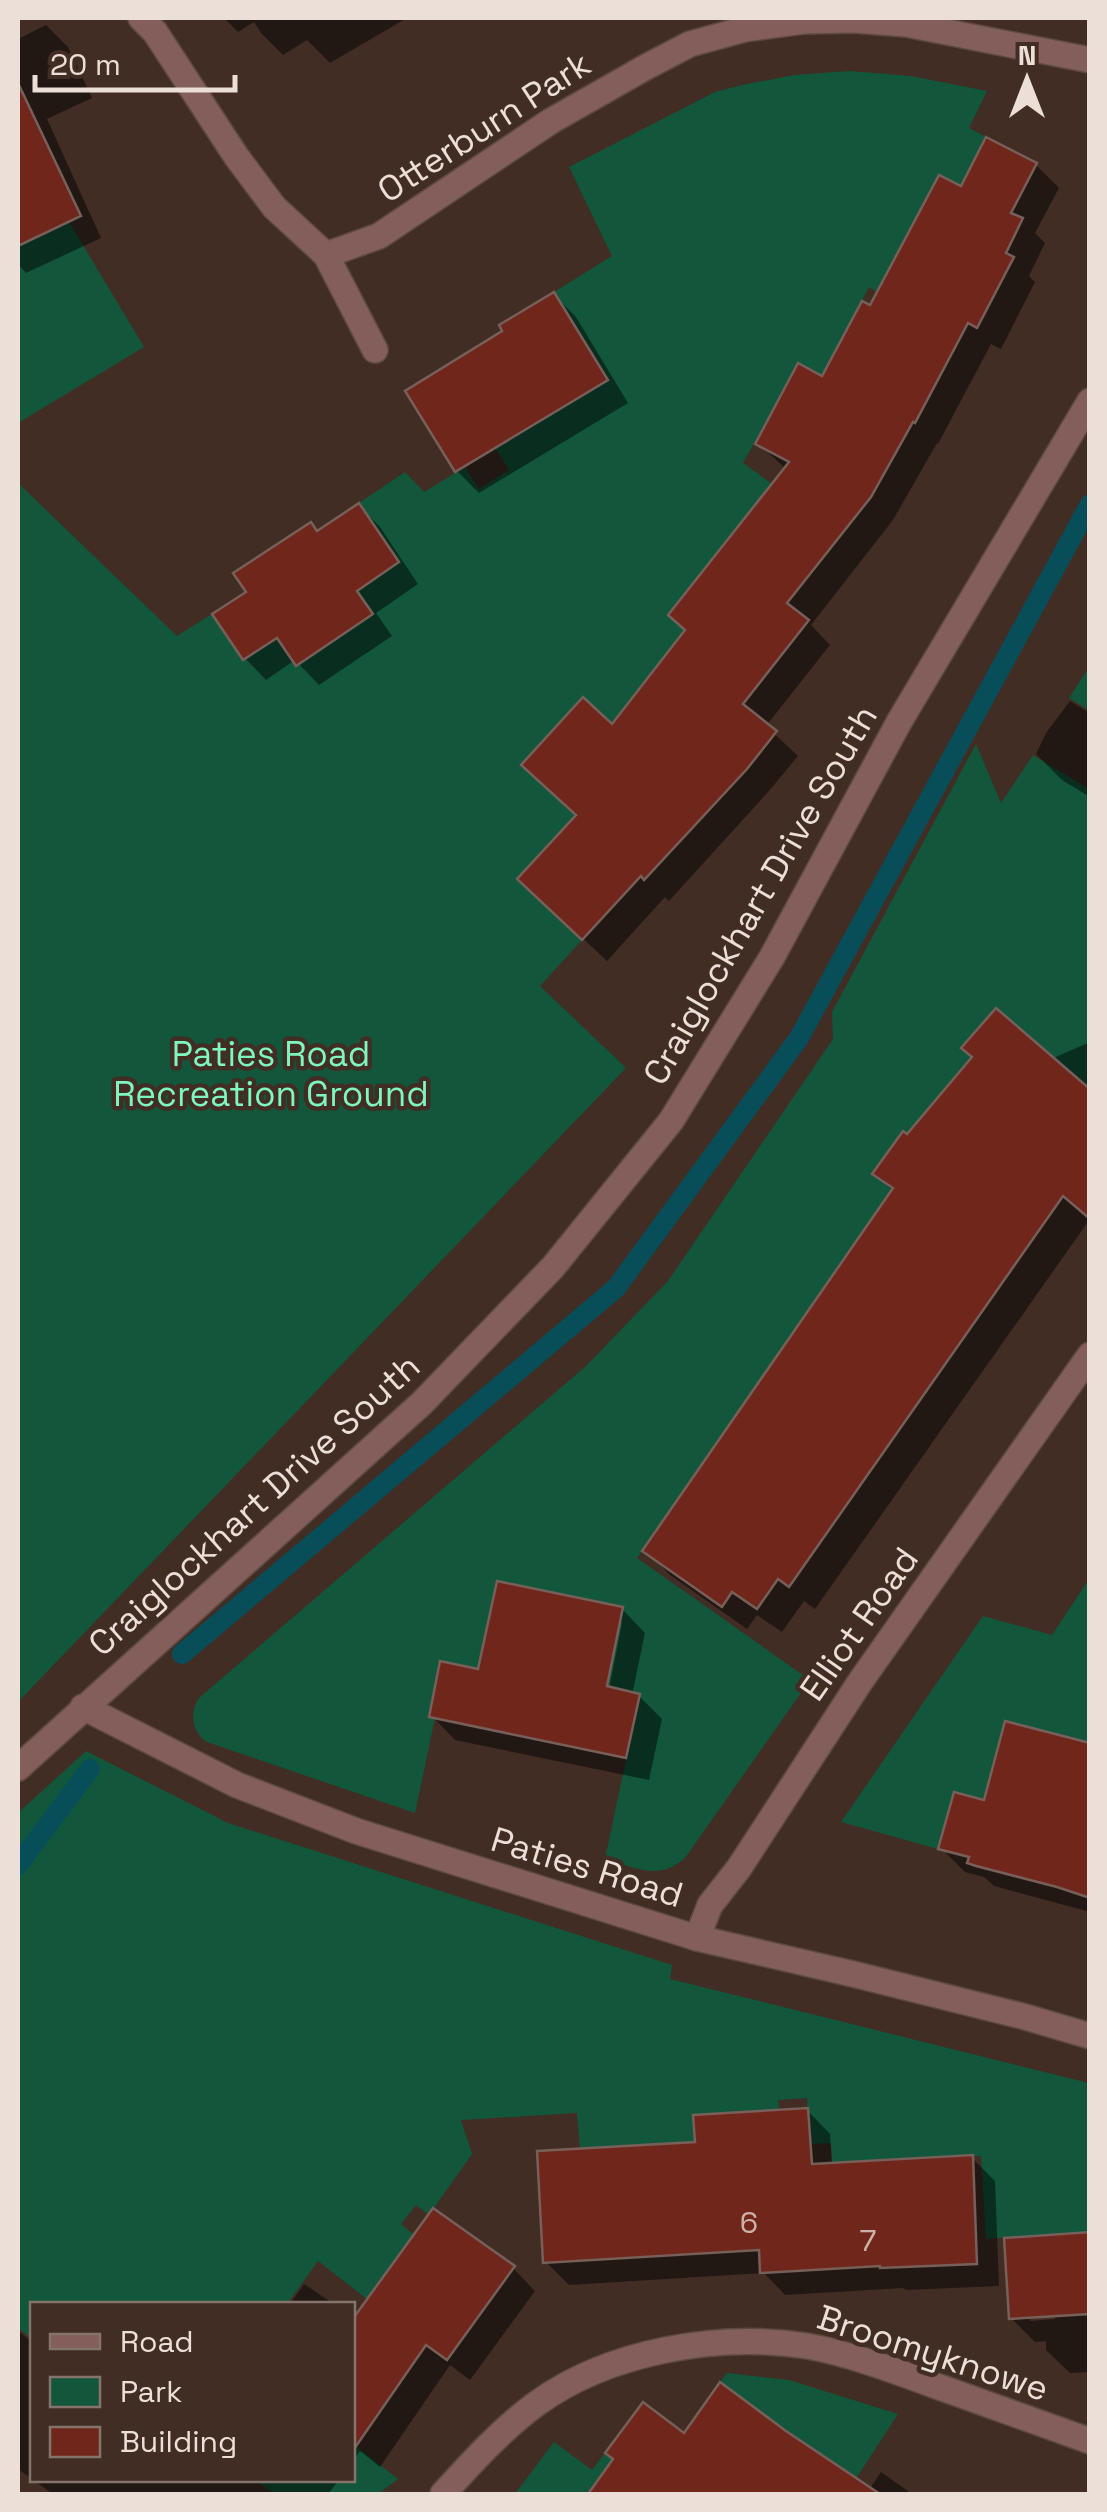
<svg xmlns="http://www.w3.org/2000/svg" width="1107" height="2512" viewBox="0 0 1107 2512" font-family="'Space Grotesk',sans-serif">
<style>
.green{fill:#12573b}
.shadow{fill:#0007;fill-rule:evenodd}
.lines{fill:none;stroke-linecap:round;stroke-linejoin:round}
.stream{stroke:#074e59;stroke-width:20}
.building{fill:#71261b;stroke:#775f5a;stroke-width:2.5}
.minor-casing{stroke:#5c4941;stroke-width:28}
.minor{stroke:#835e5b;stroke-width:25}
.labels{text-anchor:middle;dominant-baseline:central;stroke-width:9;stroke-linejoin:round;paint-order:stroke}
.number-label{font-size:30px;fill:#cdb1a9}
.street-label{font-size:35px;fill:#ecdfd8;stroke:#412d24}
.park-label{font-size:35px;fill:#7df7bd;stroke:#412d24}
</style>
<rect width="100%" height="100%" fill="#412d24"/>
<g class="green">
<polygon points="849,71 911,76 987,91 969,128 986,137 961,186 939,175 877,292 869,287 822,376 798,364 743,463 842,534 827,553 758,501 668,615 685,630 661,769 583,697 521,765 576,815 517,878 582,940 540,986 626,1068 18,1702 18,483 177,636 212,614 243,660 277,638 296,665 372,615 357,591 399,562 359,503 405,472 424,492 465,467 479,489 509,470 495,448 608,380 554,292 612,256 569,167 715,92 742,85 794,75"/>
<polygon points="69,222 144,347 18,423 18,246"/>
<polygon points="1089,667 1089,710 1069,698"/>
<path d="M976 744 1001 803 1033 755 1089 789V1089L995 1008 962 1048 987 1069 957 1104 942 1092 921 1117 924 1145 902 1131 873 1174 894 1189 721 1436 763 1465 735 1505 693 1477 637 1558 810 1680 685 1858C658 1882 635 1867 605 1859L640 1694 607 1686 589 1600 497 1582 478 1669 429 1717 435 1718 415 1813 207 1742C192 1732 189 1713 199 1698L586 1366 668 1281 833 1039 832 1012Z"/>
<polygon points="1089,1579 1089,1743 1005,1721 984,1800 954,1792 938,1849 841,1822 983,1616 1052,1635"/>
<polygon points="86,1751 228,1823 672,1965 670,1979 1089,2083 1089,2232 986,2239 981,2156 832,2163 831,2143 810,2144 807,2098 778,2100 779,2110 694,2115 696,2151 681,2152 680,2142 580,2149 577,2113 461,2120 472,2154 429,2215 416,2205 401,2224 414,2235 408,2331 318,2261 287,2304 32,2304 32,2339 18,2328 18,1813"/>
<polygon points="727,2373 789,2380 898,2414 846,2494 739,2494 759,2468 809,2447 720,2382"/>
<polygon points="554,2442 592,2470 605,2453 662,2494 606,2494 595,2486 588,2494 515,2494"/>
<polygon points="353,2444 398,2479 378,2494 275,2494 259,2483 261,2480 352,2480"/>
</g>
<g class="shadow">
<polygon points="224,18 407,18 330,63 307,40 283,55 261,33 254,22 238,32"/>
<polygon points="46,25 68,47 92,98 47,119 101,238 26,273 18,264 18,39"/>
<polygon points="1036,165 1059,188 1035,233 1045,243 1029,276 1035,282 1001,349 991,344 938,444 937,443 893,520 811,625 830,645 766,726 798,756 769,791 669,901 665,897 607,961 543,901 612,727 687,631 786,469 758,443 823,379 871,309 962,189"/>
<polygon points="554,295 576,317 628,403 479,493 457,471 409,392 505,331"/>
<polygon points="359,506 380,527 418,584 376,613 392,636 319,685 295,660 266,680 245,658 250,593 318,533"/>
<polygon points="1070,701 1090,713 1090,797 1062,780 1036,754 1046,733"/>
<polygon points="1090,1042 1090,1219 815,1609 804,1601 782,1632 757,1615 747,1629 670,1575 646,1550 894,1192 876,1174 907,1137 1051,1059"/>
<path d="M622 1609 645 1633 632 1695 639 1696 662 1719 649 1780 455 1740 432 1716 480 1672ZM617 1623H622L607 1699 602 1698Z"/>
<polygon points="1090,1746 1090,1912 994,1886 984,1877 965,1872 941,1848 986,1803"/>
<polygon points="807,2110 830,2134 832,2165 972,2158 995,2181 999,2286 906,2290 903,2288 785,2295 764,2273 569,2285 546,2262 698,2144"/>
<path d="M1090 2235V2372L1070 2373 1046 2350V2341L1035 2342 1011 2318ZM1054 2314 1055 2319 1030 2321V2315Z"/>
<polygon points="513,2268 535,2291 470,2380 450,2365 380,2467 360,2451 352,2461 352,2317 356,2320"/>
<polygon points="304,2284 334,2304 290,2304"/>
<polygon points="18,2331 32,2342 32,2479 18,2469"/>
<polygon points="685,2436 869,2490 881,2472 912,2494 657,2494 631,2475"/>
<polygon points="33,2480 339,2480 328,2494 53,2494"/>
</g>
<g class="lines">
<g class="stream">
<polyline points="182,1654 616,1288 799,1038 1090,504"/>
<polyline points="18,1865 90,1769"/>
</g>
</g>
<g class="building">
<polygon points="18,83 81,216 18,246"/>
<polygon points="986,137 1037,163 1011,213 1023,218 1006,253 1014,257 977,328 968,323 915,423 913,422 871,497 787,603 809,620 743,704 777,731 747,769 644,880 641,876 582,940 517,879 576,815 521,765 583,697 612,724 685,630 668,615 789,462 755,444 798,363 822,376 862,301 870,305 939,175 961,186"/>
<polygon points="554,292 608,380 455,472 405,391 502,331 499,325"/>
<polygon points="359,503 399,562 357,591 373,614 296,666 277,638 243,660 212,614 246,592 233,573 311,522 317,531"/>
<polygon points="996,1008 1090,1089 1090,1219 1063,1196 789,1587 778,1579 757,1609 732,1592 722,1607 642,1551 893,1188 872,1174 903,1131 907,1134 972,1057 961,1048"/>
<polygon points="497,1581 623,1607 607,1686 640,1694 626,1758 429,1717 440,1661 478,1669"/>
<polygon points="1005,1721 1090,1743 1090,1898 1057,1887 976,1866 967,1863 969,1857 938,1849 954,1792 984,1800"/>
<polygon points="808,2108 812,2164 973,2155 977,2264 880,2268 880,2266 760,2273 759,2250 543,2263 537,2151 695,2142 693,2115"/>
<polygon points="433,2208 515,2266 447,2360 426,2345 352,2452 352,2320"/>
<polygon points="1090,2232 1090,2314 1009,2319 1004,2238"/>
<polygon points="720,2382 786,2431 880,2494 588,2494 613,2459 605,2453 643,2402 684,2433"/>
</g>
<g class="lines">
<g class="minor-casing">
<g id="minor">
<polyline points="141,18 155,32 236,156 274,207 326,255 379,236 551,121 646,67 690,44 745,29 804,21 854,20 906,24 1090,60"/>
<polyline points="326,255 375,350"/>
<polyline points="83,1707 237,1785 356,1831 697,1938 853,1974 1022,2016 1090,2036"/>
<polyline points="18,1768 422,1403 553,1267 671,1121 772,957 899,722 1090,401"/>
<polyline points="697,1938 710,1905 739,1868 860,1682 1090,1355"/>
<path d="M443 2494C472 2462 501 2430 536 2404 609 2351 719 2332 807 2346 847 2353 893 2370 931 2384 984 2403 1037 2422 1090 2441"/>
</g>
</g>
<use href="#minor" class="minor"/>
</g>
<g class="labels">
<g class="number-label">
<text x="749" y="2222">6</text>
<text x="868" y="2240">7</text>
</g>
<g class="street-label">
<text transform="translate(484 127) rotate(-33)">Otterburn Park</text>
<text transform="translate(760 895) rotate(-60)">Craiglockhart Drive South</text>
<text transform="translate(254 1505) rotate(-42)">Craiglockhart Drive South</text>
<text transform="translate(859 1624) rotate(-55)">Elliot Road</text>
<text transform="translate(587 1867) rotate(17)">Paties Road</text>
<text transform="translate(933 2353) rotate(18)">Broomyknowe</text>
</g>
<g class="park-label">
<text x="271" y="1054">Paties Road<tspan x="271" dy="40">Recreation Ground</tspan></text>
</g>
</g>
<rect width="1107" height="2512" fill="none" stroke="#ecdfd8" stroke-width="40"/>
<rect x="30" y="2302" width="325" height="180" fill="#412d24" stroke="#85746c" stroke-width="2.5"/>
<rect x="50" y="2334" width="50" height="15" fill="#835e5b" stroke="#85746c" stroke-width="2.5"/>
<text x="120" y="2352" font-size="30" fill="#ecdfd8">Road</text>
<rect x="50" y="2377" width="50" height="30" fill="#12573b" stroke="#85746c" stroke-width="2.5"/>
<text x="120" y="2402" font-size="30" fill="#ecdfd8">Park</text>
<rect x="50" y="2427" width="50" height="30" fill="#71261b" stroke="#85746c" stroke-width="2.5"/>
<text x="120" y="2452" font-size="30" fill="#ecdfd8">Building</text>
<g transform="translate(1027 80)" stroke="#412d24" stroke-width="8" paint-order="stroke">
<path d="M0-8L18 38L0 25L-18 38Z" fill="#ecdfd8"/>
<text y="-15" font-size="28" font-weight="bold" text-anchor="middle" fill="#ecdfd8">N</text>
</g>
<path d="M35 75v15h200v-15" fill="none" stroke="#ecdfd8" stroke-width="5"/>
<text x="50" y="75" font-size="30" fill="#ecdfd8" stroke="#412d24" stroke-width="8" paint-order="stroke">20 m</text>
</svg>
